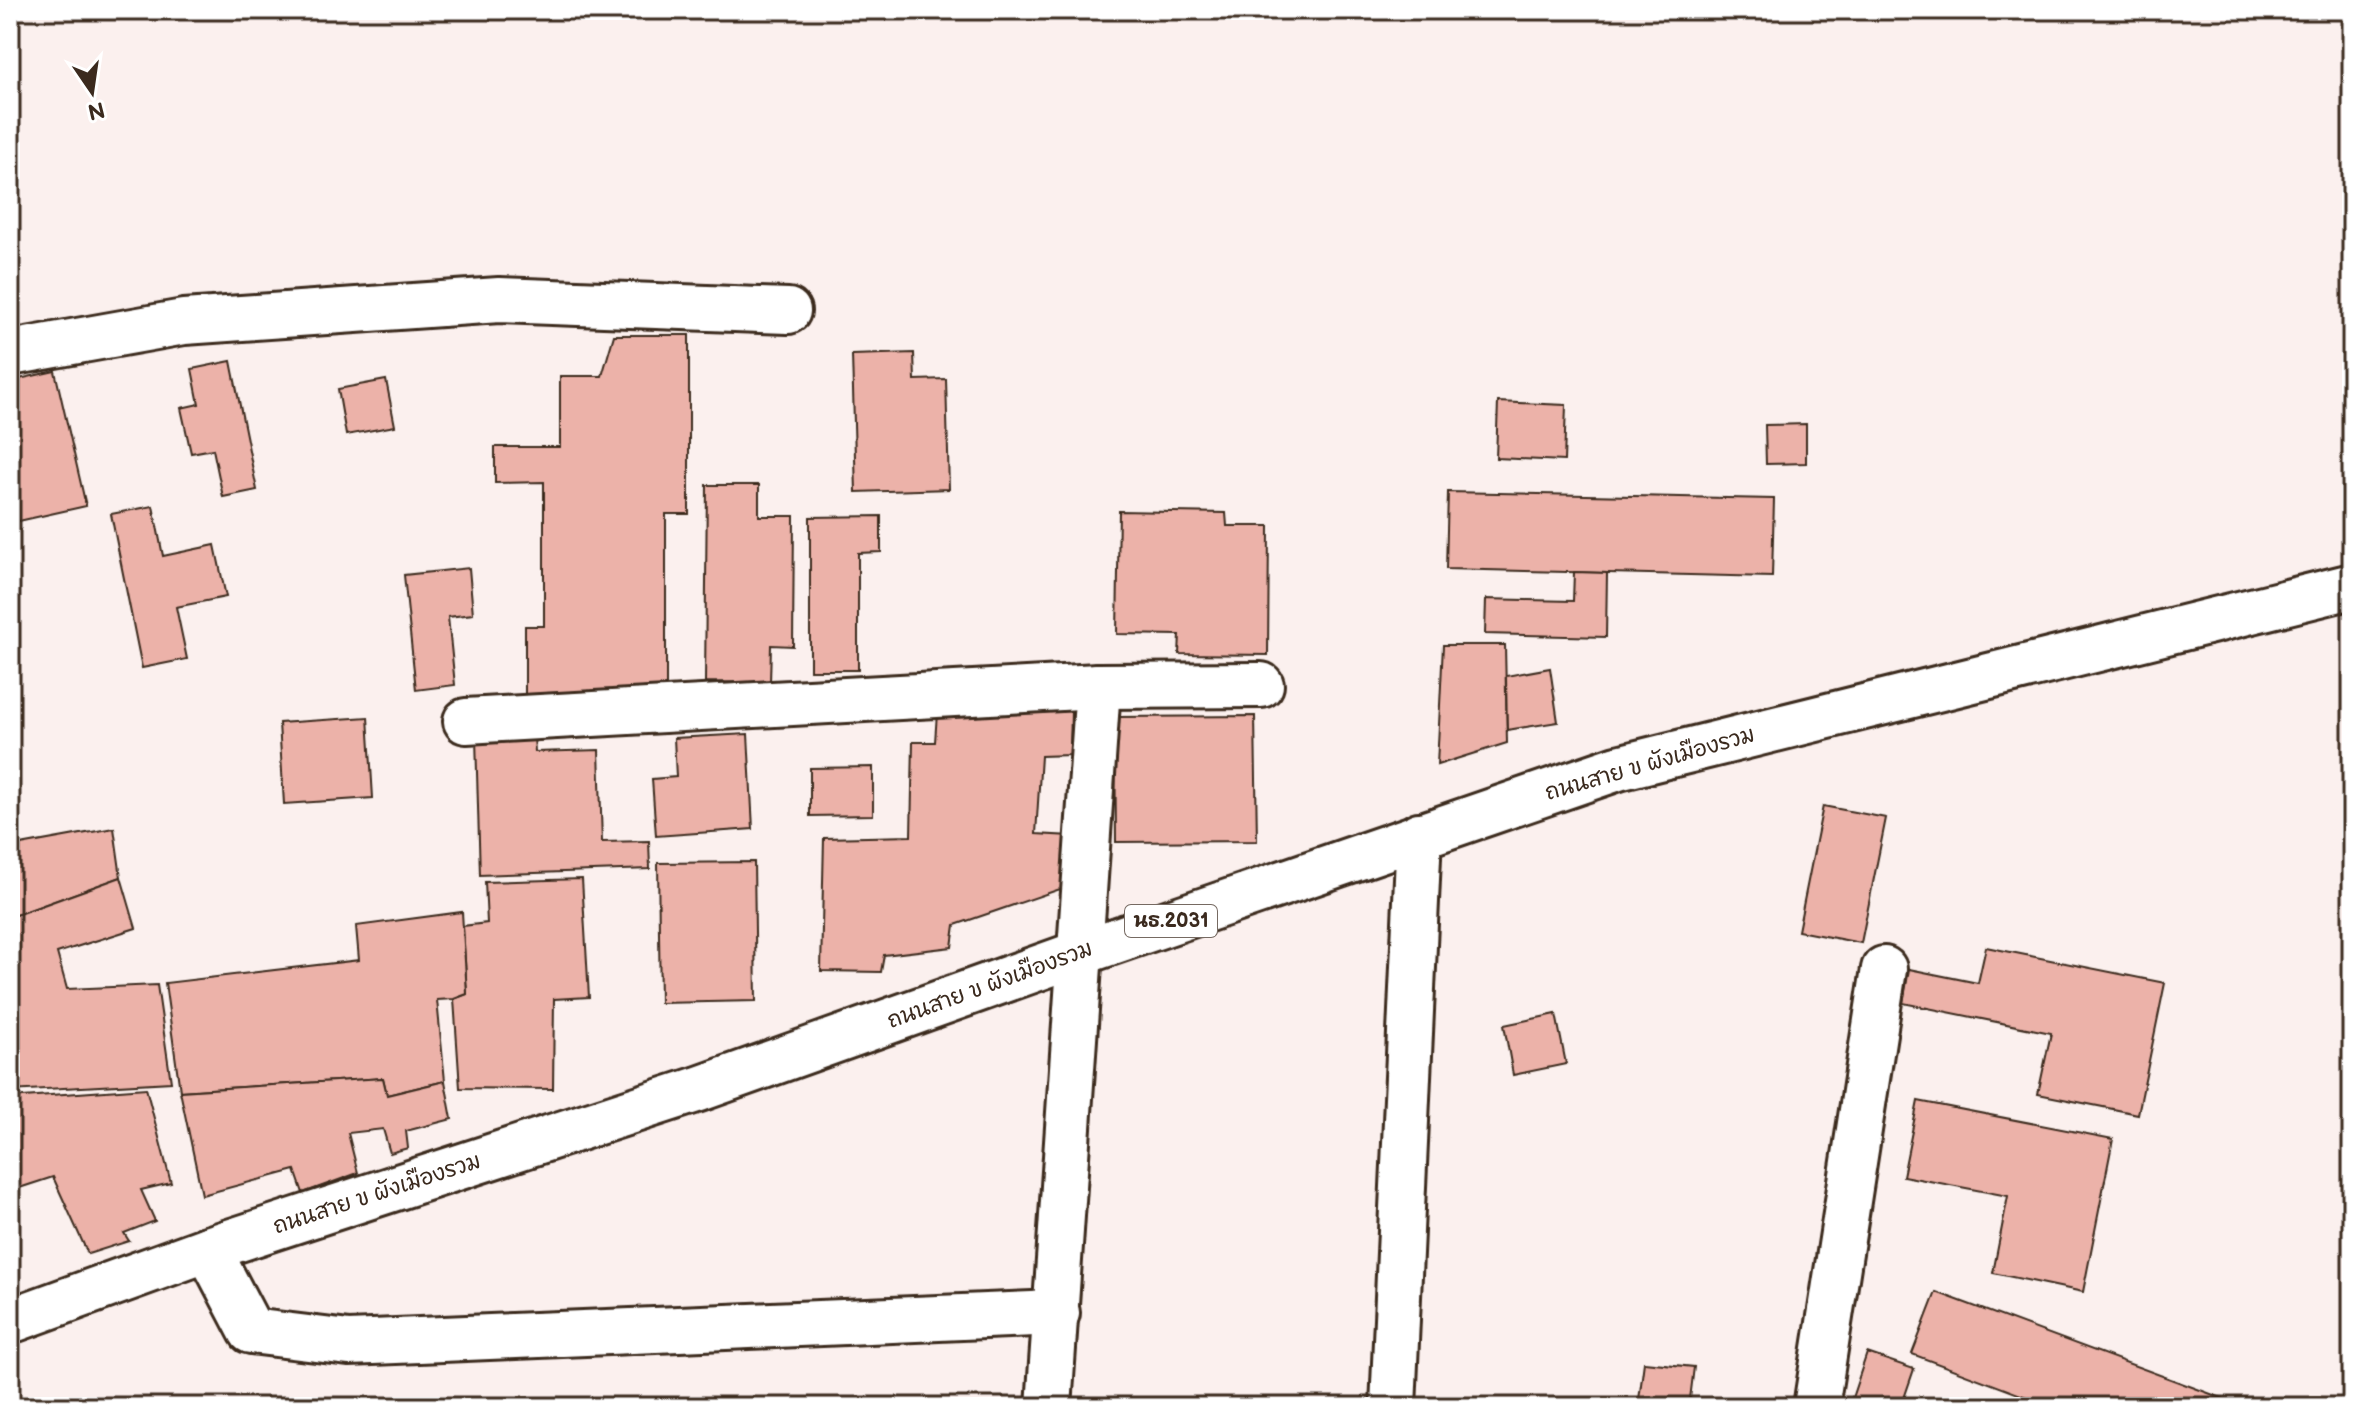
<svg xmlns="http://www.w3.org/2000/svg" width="2362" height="1417" viewBox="0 0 2362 1417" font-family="'Balsamiq Sans','Playpen Sans Thai',sans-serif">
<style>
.building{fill:#ecb2a9;stroke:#3b2a1e;stroke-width:2}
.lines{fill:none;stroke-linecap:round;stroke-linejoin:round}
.minor-casing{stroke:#3b2a1e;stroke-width:50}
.major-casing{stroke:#3b2a1e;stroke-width:50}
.minor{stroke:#fff;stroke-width:44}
.major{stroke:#fff;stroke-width:44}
.labels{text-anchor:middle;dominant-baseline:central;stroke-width:6;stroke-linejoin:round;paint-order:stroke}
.shield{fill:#fff;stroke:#766a62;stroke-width:2}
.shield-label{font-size:20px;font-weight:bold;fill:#3b2a1e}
.street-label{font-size:22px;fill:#3b2a1e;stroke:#fff}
</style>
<rect width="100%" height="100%" fill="#fbf0ee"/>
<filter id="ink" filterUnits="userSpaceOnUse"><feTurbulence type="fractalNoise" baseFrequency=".0125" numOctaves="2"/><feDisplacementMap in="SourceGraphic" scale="16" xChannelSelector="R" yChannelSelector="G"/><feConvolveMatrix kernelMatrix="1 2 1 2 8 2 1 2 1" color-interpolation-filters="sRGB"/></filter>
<g filter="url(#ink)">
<g class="building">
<polygon points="614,335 689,335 689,514 666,514 666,694 525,695 525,626 544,626 544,482 495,483 495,447 560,447 560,376 602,376"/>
<polygon points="914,353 915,380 946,379 949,489 856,492 852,355"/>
<polygon points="231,361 257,490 223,497 213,449 191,453 181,408 199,404 192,369"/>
<polygon points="55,371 86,506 10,523 10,381"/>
<polygon points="386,380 395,426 346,435 338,389"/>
<polygon points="1498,402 1566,405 1564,461 1496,458"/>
<polygon points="1806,424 1806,463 1766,464 1765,425"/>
<polygon points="707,485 759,485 759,516 794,516 793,646 771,645 770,683 705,682"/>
<polygon points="1448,492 1774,499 1772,577 1446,569"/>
<polygon points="153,506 163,556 215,545 226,597 176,607 187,659 142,668 111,514"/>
<polygon points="1119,511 1226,513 1227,526 1269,526 1268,655 1179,654 1180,635 1117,634"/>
<polygon points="881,516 881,552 858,553 858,670 810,670 810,517"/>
<polygon points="469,568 473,614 448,617 455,685 416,690 404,575"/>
<polygon points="1574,572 1607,573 1606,637 1485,634 1486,599 1573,601"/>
<polygon points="1443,645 1505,645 1507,743 1437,765"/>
<polygon points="1550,668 1558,722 1507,730 1506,676"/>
<polygon points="1071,710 1070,755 1041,756 1036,834 1071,836 1069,886 955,925 952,947 884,955 881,972 821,971 824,838 911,836 913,742 935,742 937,713"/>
<polygon points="1255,716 1257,841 1116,842 1115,717"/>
<polygon points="368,717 373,798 284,804 279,723"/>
<polygon points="748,734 753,829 656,836 652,779 676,777 674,738"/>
<polygon points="534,736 535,752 599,750 602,842 649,841 650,869 480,875 476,738"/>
<polygon points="873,767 873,815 810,816 810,768"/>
<polygon points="1823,806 1886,818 1861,943 1798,931"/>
<polygon points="10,819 15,846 114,828 121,877 10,917"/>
<polygon points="754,862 756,1001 660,1003 658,863"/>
<polygon points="121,877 136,928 57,953 67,989 157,985 171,1082 10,1091 10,917"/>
<polygon points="582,879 589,997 554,999 553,1089 460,1088 454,999 467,994 463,926 487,923 485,882"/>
<polygon points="462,912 467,994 454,999 437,1000 445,1081 387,1095 383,1078 180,1091 165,983 359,960 356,926"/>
<polygon points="1986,947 2165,983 2138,1114 2038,1094 2051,1033 1903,1003 1909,969 1978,983"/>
<polygon points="1556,1014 1566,1064 1513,1075 1504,1025"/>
<polygon points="383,1078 387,1095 445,1081 452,1119 406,1131 408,1148 390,1153 383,1129 348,1133 358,1173 303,1193 295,1170 202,1195 180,1091"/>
<polygon points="146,1088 171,1183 141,1190 155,1221 124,1233 129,1241 88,1254 53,1177 10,1191 10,1098"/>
<polygon points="1918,1101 2113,1139 2083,1292 1993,1273 2008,1196 1903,1176"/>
<polygon points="1936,1292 2246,1407 2053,1407 1912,1354"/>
<polygon points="1867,1353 1914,1369 1901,1407 1849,1407"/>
<polygon points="1644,1362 1694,1367 1689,1407 1638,1407"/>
</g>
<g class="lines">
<g class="minor-casing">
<g id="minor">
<polyline points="10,353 184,322 499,300 788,311"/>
<polyline points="466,721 1098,686 1261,685"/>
<polyline points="208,1249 251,1331 349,1343 1057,1313"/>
<polyline points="1049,1407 1098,686"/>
<polyline points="1393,1407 1419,835"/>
<polyline points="1816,1407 1884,969"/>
</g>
</g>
<g class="major-casing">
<polyline id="major" points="10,1321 208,1249 699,1089 1080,953 1618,768 2352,586"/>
</g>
<use href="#minor" class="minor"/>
<use href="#major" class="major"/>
</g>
</g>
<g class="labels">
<rect class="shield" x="1125" y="905" width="92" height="32" rx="6"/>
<g class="shield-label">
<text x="1171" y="921">นธ.2031</text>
</g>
<g class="street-label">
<text transform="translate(1650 764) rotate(-16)">ถนนสาย ข ผังเมืองรวม</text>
<text transform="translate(990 985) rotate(-20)">ถนนสาย ข ผังเมืองรวม</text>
<text transform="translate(377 1194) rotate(-18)">ถนนสาย ข ผังเมืองรวม</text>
</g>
</g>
<rect width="2362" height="1417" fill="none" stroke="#fff" stroke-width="40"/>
<rect x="20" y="20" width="2322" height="1377" fill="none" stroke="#3b2a1e" stroke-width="3" filter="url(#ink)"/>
<g transform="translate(92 92) rotate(167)" stroke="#ffffff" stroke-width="6" paint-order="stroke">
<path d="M0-6L14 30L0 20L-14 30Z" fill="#3b2a1e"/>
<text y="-12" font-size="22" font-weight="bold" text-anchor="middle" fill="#3b2a1e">N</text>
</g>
</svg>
